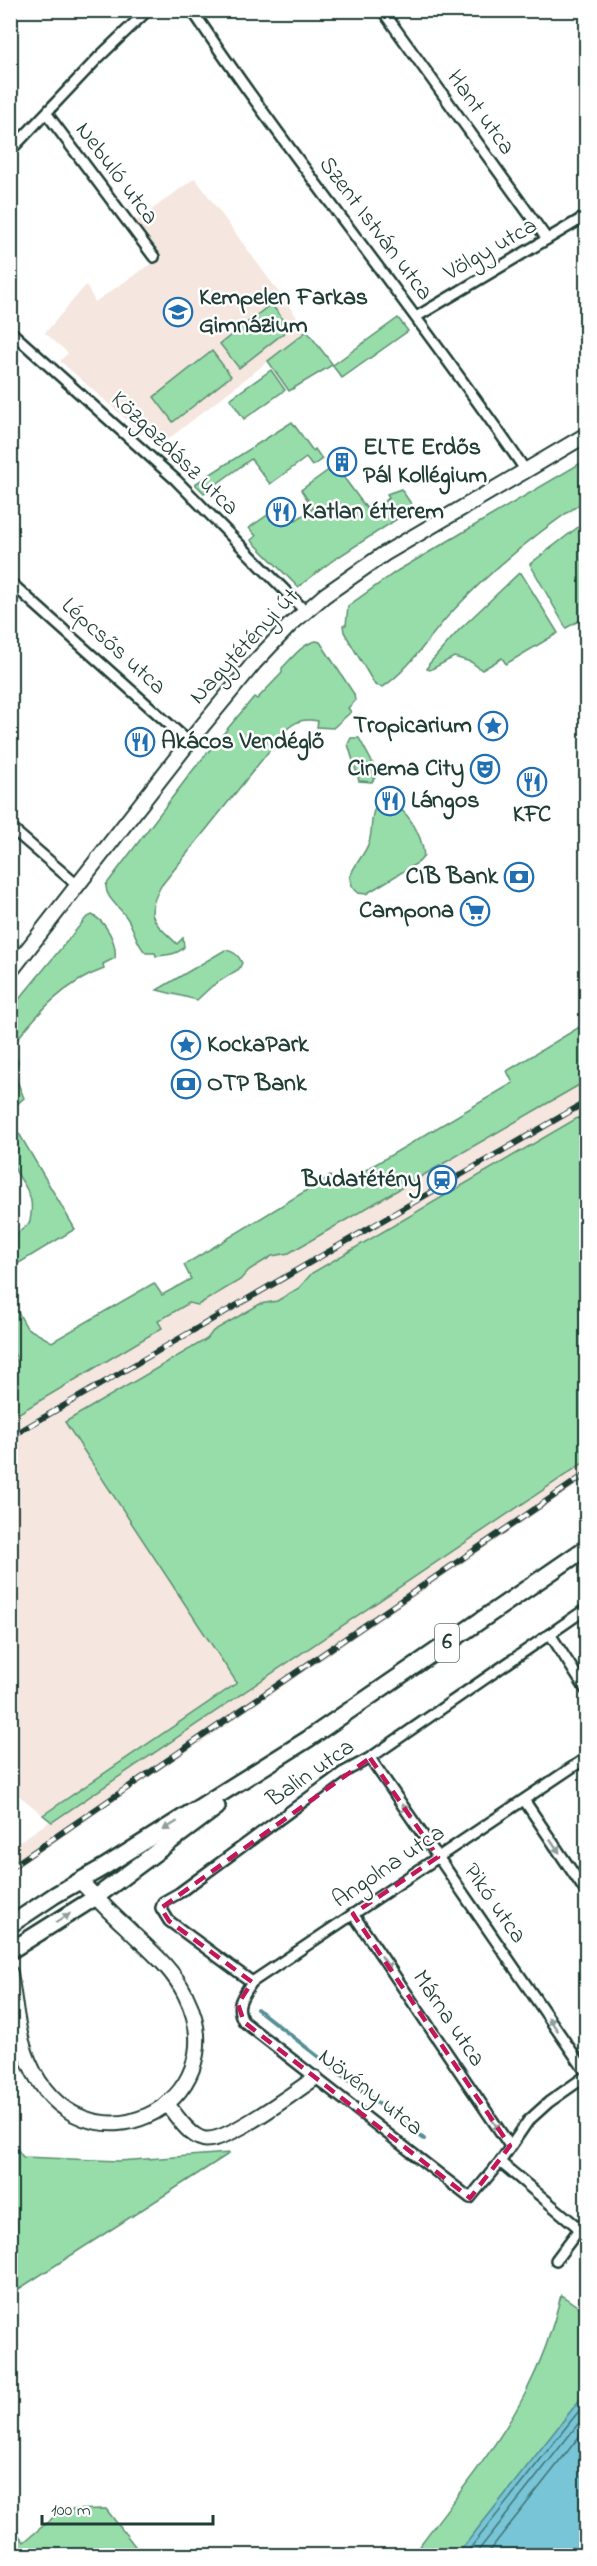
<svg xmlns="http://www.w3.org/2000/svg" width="597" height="2566" viewBox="0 0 597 2566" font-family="'Indie Flower',sans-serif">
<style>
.built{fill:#f5e6df}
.green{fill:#97ddaa;stroke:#5b8d6f;stroke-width:1.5}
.water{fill:#78c5d7;stroke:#548f96;stroke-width:1.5}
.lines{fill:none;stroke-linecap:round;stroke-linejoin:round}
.shore{stroke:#437375;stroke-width:1.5}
.stream{stroke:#548f96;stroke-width:4}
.minor-casing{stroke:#1f3d34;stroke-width:14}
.secondary-casing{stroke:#1f3d34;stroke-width:18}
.primary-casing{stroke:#1f3d34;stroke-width:20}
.minor{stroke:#fff;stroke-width:9}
.secondary{stroke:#fff;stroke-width:14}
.primary{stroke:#fff;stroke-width:15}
.rail-casing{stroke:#1f3d34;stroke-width:6}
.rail{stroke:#fff;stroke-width:4;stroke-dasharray:11;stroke-linecap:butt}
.oneway{fill:#8f9e9a}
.marked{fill:none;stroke:#c2185b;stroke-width:4.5;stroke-dasharray:12 8;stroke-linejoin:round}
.labels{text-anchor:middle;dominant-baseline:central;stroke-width:5;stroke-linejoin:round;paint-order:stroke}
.shield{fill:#fff;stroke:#627771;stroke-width:1.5}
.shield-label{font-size:22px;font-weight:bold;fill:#1f3d34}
.street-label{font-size:24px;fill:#1f3d34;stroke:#fff}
.poi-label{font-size:24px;font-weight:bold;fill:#1f3d34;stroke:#fff;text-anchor:start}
</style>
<rect width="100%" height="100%" fill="#fff"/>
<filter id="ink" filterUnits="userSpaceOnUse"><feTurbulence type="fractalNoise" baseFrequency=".0167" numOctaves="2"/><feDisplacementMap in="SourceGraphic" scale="12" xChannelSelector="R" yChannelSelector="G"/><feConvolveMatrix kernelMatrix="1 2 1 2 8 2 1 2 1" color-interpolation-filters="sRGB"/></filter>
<g filter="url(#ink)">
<g class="built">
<polygon points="195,178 307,331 158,447 60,361 68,353 45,333 86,285 95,302 161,257 135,222"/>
<polygon points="586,1081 586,1113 312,1273 299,1288 277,1301 260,1304 213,1331 207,1339 66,1421 237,1683 43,1815 11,1789 10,1418 162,1328 158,1321 165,1317 189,1303 198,1305 240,1280 249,1270 272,1256 290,1253"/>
<polygon points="586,1461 586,1479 11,1872 10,1848"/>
</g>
<g class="green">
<polygon points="271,304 290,328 239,368 220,344"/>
<polygon points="398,318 408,331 342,378 332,365 289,391 268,361 307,331 333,365"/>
<polygon points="212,351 231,376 173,422 154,397"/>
<polygon points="271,370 285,390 244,419 230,399"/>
<polygon points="292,422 313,451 315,449 322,459 312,466 306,458 270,484 251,459 204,493 195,484"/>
<path d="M586 460V500C537 532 489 572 449 615 428 638 409 670 383 687L375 685 344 632 343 625H346L348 606 397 571Z"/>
<polygon points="337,464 344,473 342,475 367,509 369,507 372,510 389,498 387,494 401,489 414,508 332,561 298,587 251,540 256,536 249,528 269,514 274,521 289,510 296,520 313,508 301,490"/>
<polygon points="586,521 586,617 566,628 530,564"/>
<polygon points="521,573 558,633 506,664 502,658 482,670 471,662 454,657 430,670 427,669 429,664 459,630 518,574"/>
<path d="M316 641 320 642 354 694 355 701 348 708 351 712 333 728 317 727 318 721C304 718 295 721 285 731L161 886C143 918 154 921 177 944L183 938 184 947C177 955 166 955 156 956L155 953H146C136 944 134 928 127 918 120 907 105 898 106 885L193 770 254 697 257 699 282 673V668C292 658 302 644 316 641Z"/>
<polygon points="351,738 359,738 378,773 372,782 359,781 348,744"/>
<path d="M381 802C406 802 422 835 424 856L419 862 366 894 358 893 352 886 350 877C354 864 365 855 369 842 374 828 368 810 381 802Z"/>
<path d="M92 915C106 921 117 943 115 958L103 964 104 969C63 983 37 1014 11 1047V1009L86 918Z"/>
<path d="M225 950C233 951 239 955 242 963L239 969 212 986 197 1000 157 990Z"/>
<polygon points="586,1023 586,1081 289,1253 272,1256 249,1270 240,1280 198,1305 189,1303 158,1321 162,1328 11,1418 11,1372 16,1369 12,1362 17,1359 11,1348 11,1307 18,1312 27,1328 52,1342 154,1283 162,1295 191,1279 184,1265 330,1176 337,1187 513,1083 507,1071"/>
<polygon points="15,1056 18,1061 15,1076 24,1098 15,1106 11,1099 10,1061"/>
<polygon points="586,1113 586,1461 52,1822 43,1815 237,1683 65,1422 207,1339 213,1331 260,1304 277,1301 299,1288 312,1273"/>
<path d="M11 1128 20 1135 75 1229 11 1268V1238L29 1224C39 1189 17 1184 10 1157 9 1149 10 1137 11 1128Z"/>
<polygon points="11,2141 23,2157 119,2161 230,2153 11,2294"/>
<path d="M561 2295 586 2312V2392L457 2555 412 2556C450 2503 495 2452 525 2394 541 2363 553 2329 561 2295Z"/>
<polygon points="106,2509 142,2555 11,2555 11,2525 24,2542 62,2510"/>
</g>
<polygon class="water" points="586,2392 586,2555 457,2555"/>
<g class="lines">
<g class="shore">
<polyline points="464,2556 586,2402"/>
<polyline points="474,2556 586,2414"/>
<polyline points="485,2556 586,2428"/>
</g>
<polyline class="stream" points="257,2009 424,2139"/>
<g class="minor-casing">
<g id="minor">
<path d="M192 10C298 168 419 314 526 471"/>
<polyline points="382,10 547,239"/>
<polyline points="47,114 154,257"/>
<polyline points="10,151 98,58 148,10"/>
<polyline points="416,317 586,216"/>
<polyline points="10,331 176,480 305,611"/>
<polyline points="10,582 189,742"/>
<polyline points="10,827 77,885"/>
<polyline points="550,1634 586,1690"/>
<polyline points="370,1758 586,2072"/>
<path d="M586 1758 252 1982C242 1997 234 2006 244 2022L470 2198 500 2162 528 2121 549 2102 586 2076"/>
<polyline points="524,1800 586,1892"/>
<polyline points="353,1914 510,2146"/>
<polyline points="252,1982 169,1921 161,1908 163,1902 179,1893 342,1773 370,1758 586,1609"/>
<polyline points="500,2162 580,2229"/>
<polyline points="556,2260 586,2220"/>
</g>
</g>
<g class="secondary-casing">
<g id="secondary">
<polyline points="10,972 189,742 254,663 290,625 325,595 384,554 586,435"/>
<path d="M10 1973C15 2003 17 2034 29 2062 81 2183 242 2106 185 1994 171 1966 147 1948 125 1926 109 1912 95 1896 80 1881"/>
<path d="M167 2104C176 2115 189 2136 203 2139 225 2145 293 2093 315 2078"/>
</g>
</g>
<g class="primary-casing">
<g id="primary">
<polyline points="10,1925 55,1895 104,1867 308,1739 586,1548"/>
<polyline points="10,1951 96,1897 217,1807"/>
</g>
</g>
<use href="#minor" class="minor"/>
<use href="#secondary" class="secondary"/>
<use href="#primary" class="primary"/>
<g class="rail-casing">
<g id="rail">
<polyline points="10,1437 586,1102"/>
<polyline points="10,1868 586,1474"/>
</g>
</g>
<use href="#rail" class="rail"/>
</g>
<defs><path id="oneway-solid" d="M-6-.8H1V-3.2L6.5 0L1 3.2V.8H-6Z" transform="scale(1.5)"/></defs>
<g class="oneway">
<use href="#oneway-solid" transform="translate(407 1811) rotate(-125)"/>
<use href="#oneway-solid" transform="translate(170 1826) rotate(148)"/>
<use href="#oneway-solid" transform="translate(555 1846) rotate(56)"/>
<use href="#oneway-solid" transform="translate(63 1918) rotate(-33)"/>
<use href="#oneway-solid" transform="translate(386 1963) rotate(56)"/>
<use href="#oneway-solid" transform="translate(553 2024) rotate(-125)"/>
<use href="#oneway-solid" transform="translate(495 2124) rotate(56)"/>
</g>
</g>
<path class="marked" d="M370 1758 438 1857 353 1914 510 2146 470 2198 244 2022 238 2004 252 1982 169 1921 161 1908Z"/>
<defs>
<g id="school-ring" transform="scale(1.5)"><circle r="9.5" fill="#fff" stroke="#1f6fb2" stroke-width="1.5"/><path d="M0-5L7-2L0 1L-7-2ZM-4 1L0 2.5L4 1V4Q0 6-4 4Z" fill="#1f6fb2"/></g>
<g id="building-ring" transform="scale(1.5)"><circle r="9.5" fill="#fff" stroke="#1f6fb2" stroke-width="1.5"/><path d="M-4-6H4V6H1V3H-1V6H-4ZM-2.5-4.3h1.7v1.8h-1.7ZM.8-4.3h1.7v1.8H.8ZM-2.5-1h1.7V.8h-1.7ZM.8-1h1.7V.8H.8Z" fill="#1f6fb2"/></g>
<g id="restaurant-ring" transform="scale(1.5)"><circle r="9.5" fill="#fff" stroke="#1f6fb2" stroke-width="1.5"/><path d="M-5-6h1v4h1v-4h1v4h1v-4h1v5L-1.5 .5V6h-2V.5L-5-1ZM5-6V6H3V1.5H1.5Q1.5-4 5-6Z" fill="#1f6fb2"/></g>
<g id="sight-ring" transform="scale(1.5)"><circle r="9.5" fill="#fff" stroke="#1f6fb2" stroke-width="1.5"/><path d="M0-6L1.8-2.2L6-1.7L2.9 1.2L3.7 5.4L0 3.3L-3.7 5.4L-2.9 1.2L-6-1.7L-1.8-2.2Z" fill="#1f6fb2"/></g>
<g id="theatre-ring" transform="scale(1.5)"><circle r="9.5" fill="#fff" stroke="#1f6fb2" stroke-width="1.5"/><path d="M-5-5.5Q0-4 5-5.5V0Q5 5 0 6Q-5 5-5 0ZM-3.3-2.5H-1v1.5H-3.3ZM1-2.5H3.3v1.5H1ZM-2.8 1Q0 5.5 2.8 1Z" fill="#1f6fb2"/></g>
<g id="bank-ring" transform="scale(1.5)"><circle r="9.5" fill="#fff" stroke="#1f6fb2" stroke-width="1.5"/><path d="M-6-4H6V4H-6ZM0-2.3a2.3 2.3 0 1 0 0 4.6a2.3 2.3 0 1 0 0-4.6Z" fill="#1f6fb2"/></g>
<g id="supermarket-ring" transform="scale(1.5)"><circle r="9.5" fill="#fff" stroke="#1f6fb2" stroke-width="1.5"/><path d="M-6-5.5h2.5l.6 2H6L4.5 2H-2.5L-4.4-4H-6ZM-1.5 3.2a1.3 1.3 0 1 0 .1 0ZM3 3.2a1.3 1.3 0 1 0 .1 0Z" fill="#1f6fb2"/></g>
<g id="station-ring" transform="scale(1.5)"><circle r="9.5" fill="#fff" stroke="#1f6fb2" stroke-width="1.5"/><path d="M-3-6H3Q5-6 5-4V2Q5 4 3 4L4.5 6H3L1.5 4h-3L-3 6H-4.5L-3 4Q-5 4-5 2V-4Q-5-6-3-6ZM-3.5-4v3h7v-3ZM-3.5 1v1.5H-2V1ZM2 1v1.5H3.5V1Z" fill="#1f6fb2"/></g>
</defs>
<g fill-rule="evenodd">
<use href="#school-ring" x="178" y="312"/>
<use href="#building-ring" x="342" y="462"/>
<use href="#restaurant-ring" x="281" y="512"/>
<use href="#sight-ring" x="493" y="726"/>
<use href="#restaurant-ring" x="140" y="742"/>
<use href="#theatre-ring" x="485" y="769"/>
<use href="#restaurant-ring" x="532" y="782"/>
<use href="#restaurant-ring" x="390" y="801"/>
<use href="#bank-ring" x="519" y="877"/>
<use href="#supermarket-ring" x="475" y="911"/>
<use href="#sight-ring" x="186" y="1045"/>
<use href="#bank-ring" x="186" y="1084"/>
<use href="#station-ring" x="442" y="1180"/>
</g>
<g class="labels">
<rect class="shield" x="435" y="1624" width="24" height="38" rx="4.5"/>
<g class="shield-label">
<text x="447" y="1643">6</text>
</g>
<g class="street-label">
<text transform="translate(480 113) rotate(54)">Hant utca</text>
<text transform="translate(116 174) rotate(53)">Nebuló utca</text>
<text transform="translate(375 229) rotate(53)">Szent István utca</text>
<text transform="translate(491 250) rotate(-30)">Völgy utca</text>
<text transform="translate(174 454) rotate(44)">Közgazdász utca</text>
<text transform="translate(113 647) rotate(42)">Lépcsős utca</text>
<text transform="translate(245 647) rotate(-47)">Nagytétényi út</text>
<text transform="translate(311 1774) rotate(-35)">Balin utca</text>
<text transform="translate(389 1867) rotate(-34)">Angolna utca</text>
<text transform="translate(494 1904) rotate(55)">Pikó utca</text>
<text transform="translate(448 2019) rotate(56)">Márna utca</text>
<text transform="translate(370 2093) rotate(38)">Növény utca</text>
</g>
<g class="poi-label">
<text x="199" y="298">Kempelen Farkas<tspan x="199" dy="28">Gimnázium</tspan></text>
<text x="363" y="448">ELTE Erdős<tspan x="363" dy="28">Pál Kollégium</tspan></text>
<text x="302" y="512">Katlan étterem</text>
<text x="472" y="726" text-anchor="end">Tropicarium</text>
<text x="161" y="742">Akácos Vendéglő</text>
<text x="464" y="769" text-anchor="end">Cinema City</text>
<text x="411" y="801">Lángos</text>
<text x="532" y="815" text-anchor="middle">KFC</text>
<text x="498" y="877" text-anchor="end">CIB Bank</text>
<text x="454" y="911" text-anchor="end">Campona</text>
<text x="207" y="1045">KockaPark</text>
<text x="207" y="1084">OTP Bank</text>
<text x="421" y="1180" text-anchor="end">Budatétény</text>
</g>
</g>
<rect width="597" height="2566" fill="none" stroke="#fff" stroke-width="36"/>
<rect x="18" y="18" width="561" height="2530" fill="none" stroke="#1f3d34" stroke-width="2" filter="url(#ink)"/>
<path d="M42 2515v9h171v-9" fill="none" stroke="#1f3d34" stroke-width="3"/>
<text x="51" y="2515" font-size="18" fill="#1f3d34" stroke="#ffffff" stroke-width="4.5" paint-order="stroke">100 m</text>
</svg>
